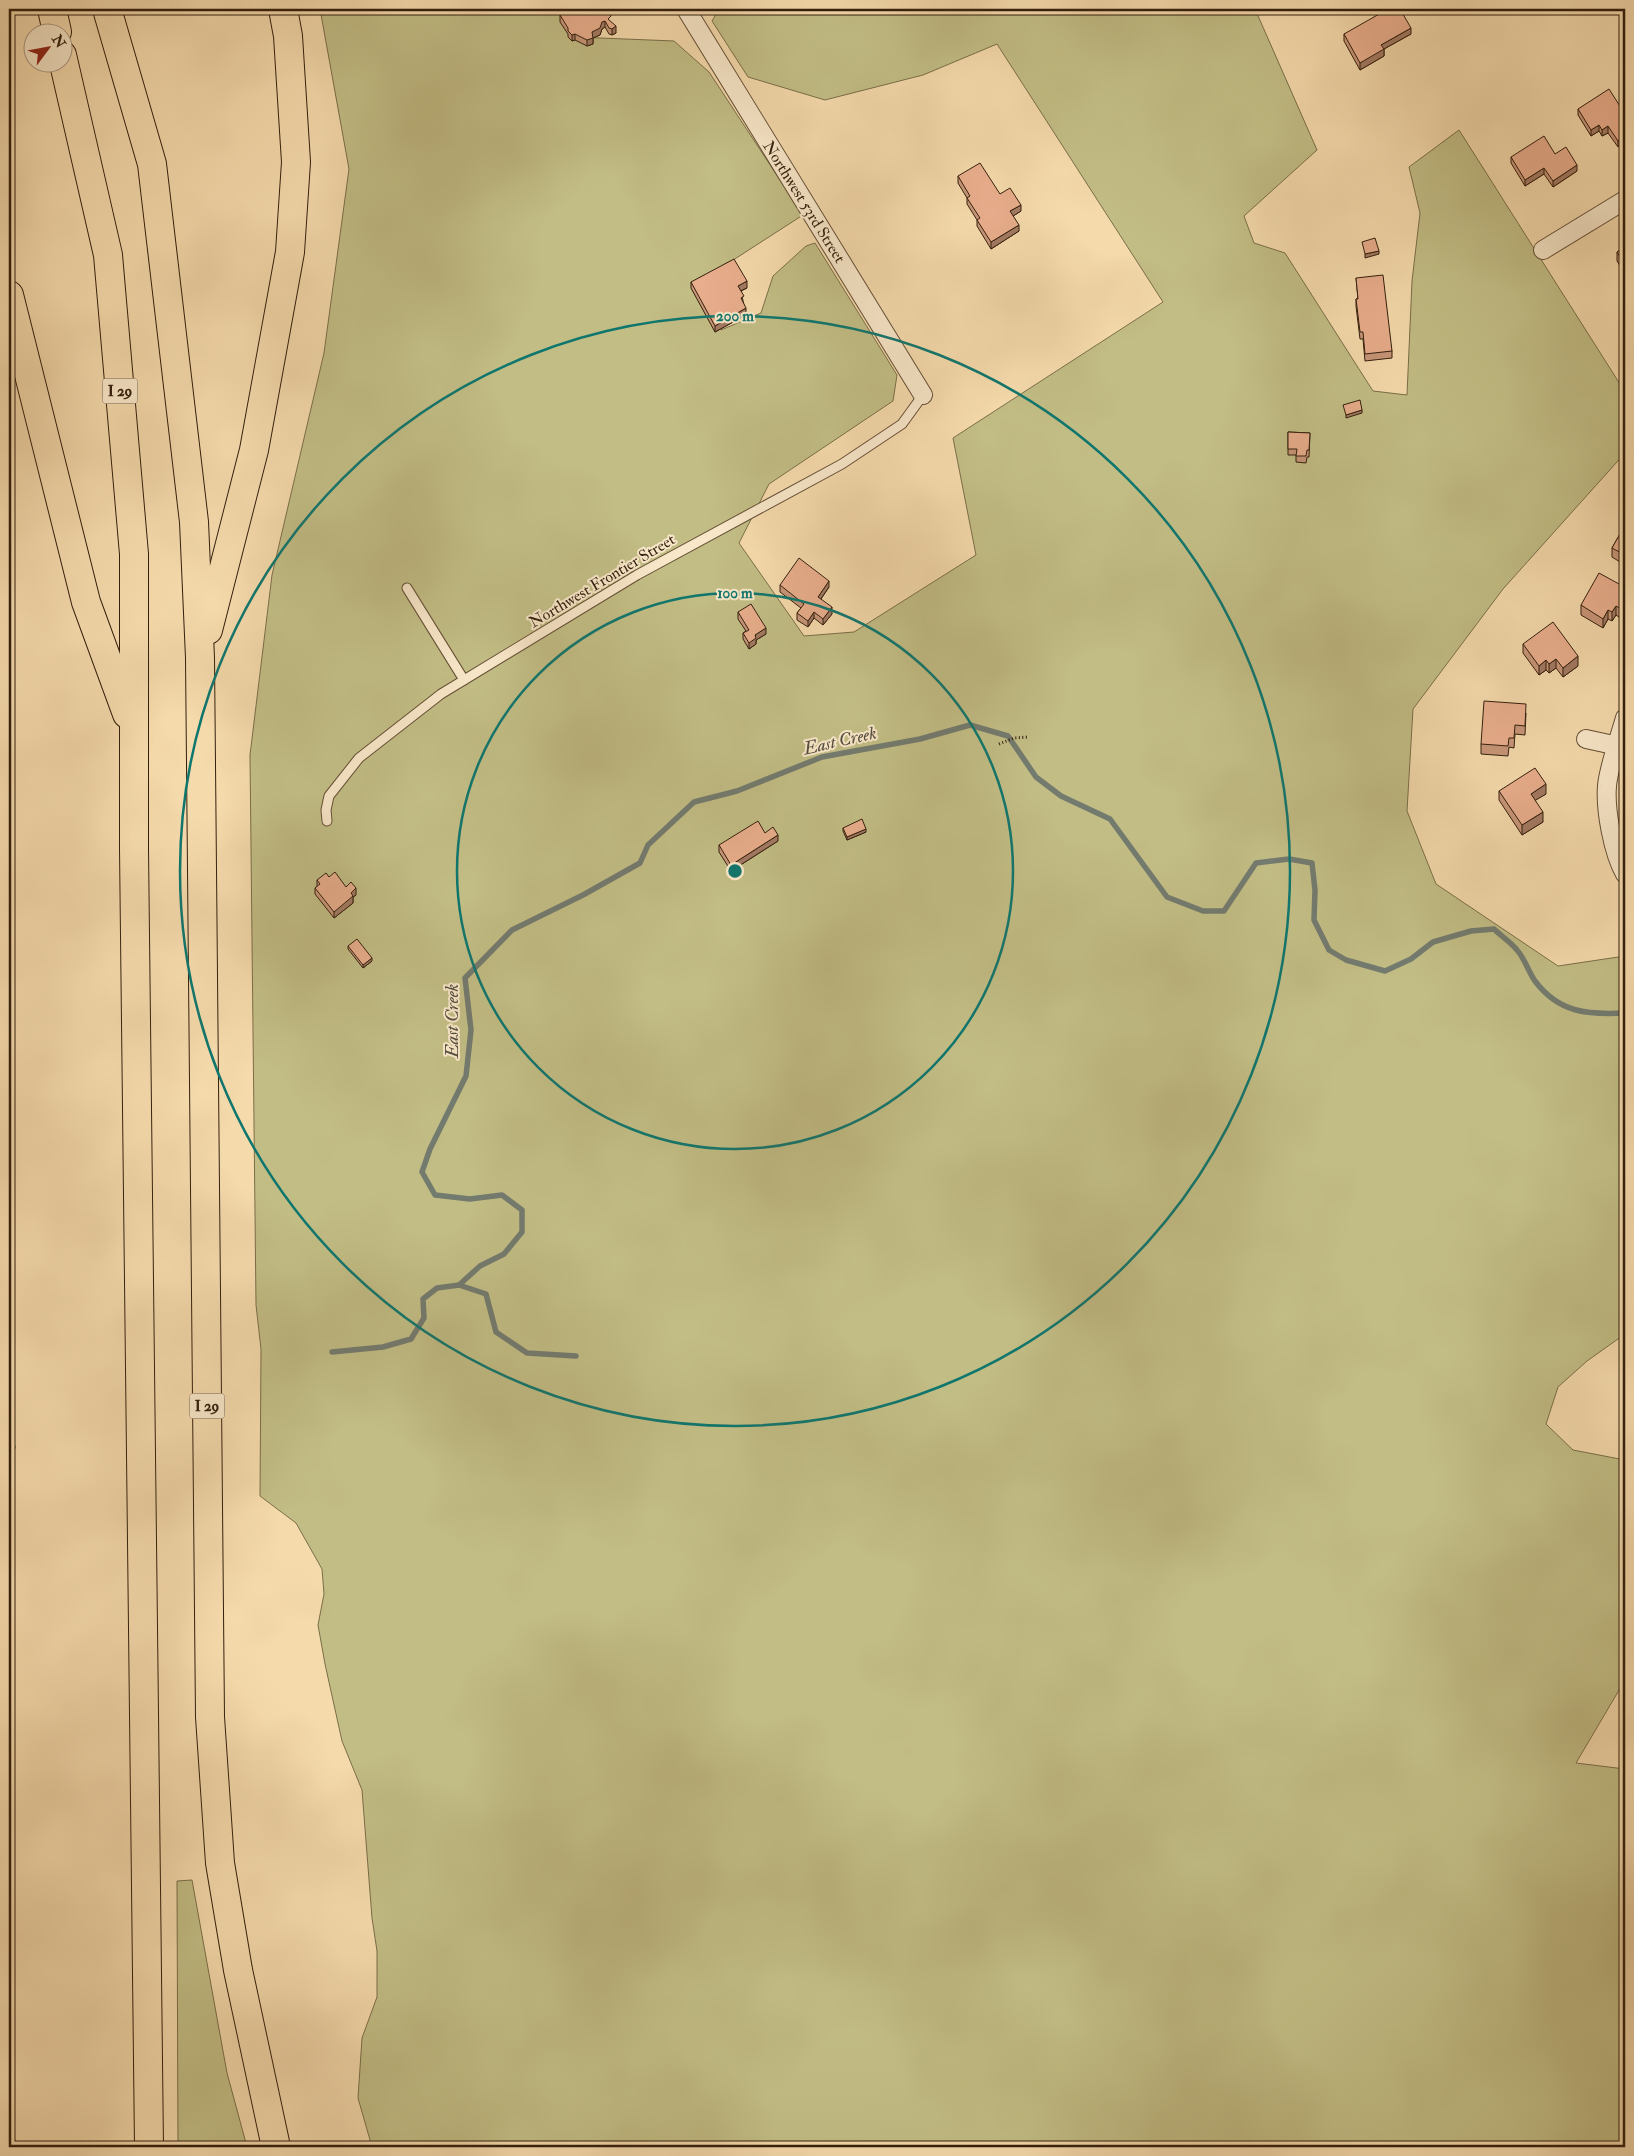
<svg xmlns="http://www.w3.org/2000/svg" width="1634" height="2156" viewBox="0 0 1634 2156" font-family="'IM FELL Double Pica',serif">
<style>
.green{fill:#c2bd85;stroke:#7a6e49}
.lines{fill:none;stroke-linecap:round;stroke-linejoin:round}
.stream{stroke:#737b6f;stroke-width:5.5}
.service-casing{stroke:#644e35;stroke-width:11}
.minor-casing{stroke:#644e35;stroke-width:20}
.motorway-casing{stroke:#331f0d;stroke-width:30}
.path{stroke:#331f0d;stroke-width:3;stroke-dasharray:1 2.5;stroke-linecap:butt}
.service{stroke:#f8e7c9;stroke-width:9}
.minor{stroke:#f8e7c9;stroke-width:18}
.motorway{stroke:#f5daac;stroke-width:28}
.wall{fill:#c89679;stroke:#331f0d}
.shaded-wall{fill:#a37a63;stroke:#331f0d}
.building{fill:#e9ae8d;stroke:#331f0d}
.ring{fill:none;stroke:#0f766e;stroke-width:2.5}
.labels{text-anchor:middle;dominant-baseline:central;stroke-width:4;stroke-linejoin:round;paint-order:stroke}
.shield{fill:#f8e7c9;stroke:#6e5b45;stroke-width:1}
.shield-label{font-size:15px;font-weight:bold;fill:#331f0d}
.street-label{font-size:16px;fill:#331f0d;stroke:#f8e7c9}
.water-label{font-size:18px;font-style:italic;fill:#534d3e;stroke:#f8e7c9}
.centre{fill:#0f766e;stroke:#f8e7c9;stroke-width:2.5}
.ring-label{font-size:15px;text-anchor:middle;font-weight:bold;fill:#0f766e;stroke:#f8e7c9;stroke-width:4;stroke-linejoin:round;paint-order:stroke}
</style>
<rect width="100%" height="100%" fill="#f5daac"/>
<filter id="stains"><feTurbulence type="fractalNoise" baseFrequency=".004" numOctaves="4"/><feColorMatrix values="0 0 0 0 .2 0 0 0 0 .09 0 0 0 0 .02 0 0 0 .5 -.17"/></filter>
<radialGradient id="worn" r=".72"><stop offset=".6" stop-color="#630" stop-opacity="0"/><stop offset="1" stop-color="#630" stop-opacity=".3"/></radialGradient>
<g class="green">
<polygon points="320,9 570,9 576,37 674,41 709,72 803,215 696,284 721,330 761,313 773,276 806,246 815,243 897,375 893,401 769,484 739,543 804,636 854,632 976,555 953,438 1163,302 997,44 923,75 825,100 748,77 712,21 719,9 1255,9 1317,150 1244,216 1254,243 1285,253 1373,391 1407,395 1412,281 1420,213 1409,167 1459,130 1625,392 1625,453 1503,589 1413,709 1407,811 1436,884 1558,966 1625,956 1625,1334 1587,1361 1558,1387 1546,1424 1573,1450 1625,1460 1625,1680 1576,1763 1625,1769 1625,2147 372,2147 358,2098 362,2038 377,1997 377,1951 372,1918 362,1790 342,1741 325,1664 318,1625 324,1594 322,1569 296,1523 260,1496 261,1349 256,1305 250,755 272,575 324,353 349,169"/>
<polygon points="192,1880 227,2073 247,2147 178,2147 177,1881"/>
</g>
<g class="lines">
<g class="stream">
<polyline points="459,1285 486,1294 496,1332 527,1353 576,1356"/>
<path d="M332 1352 383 1347 411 1339 424 1318 423 1299 437 1288 459 1285 480 1266 504 1254 522 1232V1210L502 1195 470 1199 435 1195 422 1172 430 1149 466 1076 471 1030 465 978 512 930 583 895 640 863 648 845 694 802 737 791 822 757 920 739 970 725 1008 736 1036 777 1061 796 1110 819 1167 897 1203 911H1224L1256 863 1289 859 1312 863 1315 890 1314 920 1329 950 1346 960 1385 971 1411 959 1433 942 1471 931 1494 929C1501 936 1511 942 1517 950 1525 959 1528 971 1535 981 1559 1013 1588 1015 1625 1013"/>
<polyline points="9,1448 13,1447"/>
</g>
<g class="service-casing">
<g id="service">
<polyline points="407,588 464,680"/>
<polyline points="327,821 326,810 329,796 359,758 441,694 637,575 842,464 902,424 923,395"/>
</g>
</g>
<g class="minor-casing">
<g id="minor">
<polyline points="686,9 923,395"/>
<polyline points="1543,250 1625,200"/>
<path d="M1625 718C1620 736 1608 769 1607 786 1605 810 1613 853 1625 874"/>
<polyline points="1586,739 1618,746"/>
</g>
</g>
<g class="motorway-casing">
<g id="motorway">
<polyline points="52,9 57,32"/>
<polyline points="107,9 152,164 194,522 200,658 210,1717 220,1863 238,1970 276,2147"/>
<polyline points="62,55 108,255 134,554 134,849 149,2147"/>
<polyline points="9,295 86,602 127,714"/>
<polyline points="208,630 254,450 290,252 296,162 288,36 283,9"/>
</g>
</g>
<polyline class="path" points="999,744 1014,738 1028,737"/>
<use href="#service" class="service"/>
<use href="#minor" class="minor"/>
<use href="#motorway" class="motorway"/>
</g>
<g class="wall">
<polygon points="530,9 557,9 557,13 531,13"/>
<polygon points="560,15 611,22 616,33 612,35 609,34 605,27 602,29 600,35 593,38 593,44 587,46 575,40 572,41 568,37 568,34 560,22"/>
<polygon points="1344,34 1411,34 1384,49 1384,56 1360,70 1344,41"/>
<polygon points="1578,109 1625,114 1625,142 1618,147 1608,133 1602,136 1599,131 1591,136 1578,115"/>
<polygon points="1555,154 1577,171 1553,187 1544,174 1525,186 1511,163 1511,157"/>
<polygon points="958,176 1000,194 1021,211 1013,216 1019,231 991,249 977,226 977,220 967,204 967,198 958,183"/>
<polygon points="1625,247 1625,274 1617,261 1617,252"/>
<polygon points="1356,278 1392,351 1392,358 1365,361 1363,339 1360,339 1356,306 1356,299 1358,299"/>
<polygon points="691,282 747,288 741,291 746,315 715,332 691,288"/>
<polygon points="1288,432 1310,433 1309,457 1307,457 1306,463 1296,462 1296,455 1288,455"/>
<polygon points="1625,525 1625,565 1612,557 1612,548"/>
<polygon points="1625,578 1625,621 1616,615 1612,621 1608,619 1603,628 1581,615 1581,605 1619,584"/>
<polygon points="780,585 829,587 821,599 832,614 823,625 814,618 808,627 797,620 797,613 801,608 780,592"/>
<polygon points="738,612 766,634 756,640 756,644 749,649 743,639 743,633 746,631 738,619"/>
<polygon points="1523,644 1578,666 1563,677 1556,668 1549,673 1546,670 1539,675 1523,653"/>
<polygon points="1526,713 1525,735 1515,734 1514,748 1509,747 1508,756 1481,754 1481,744"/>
<polygon points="1499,791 1546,794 1535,800 1543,822 1522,835 1499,800"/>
<polygon points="843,828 866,832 847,840 843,831"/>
<polygon points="765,833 778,841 731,871 719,852 719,845"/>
<polygon points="329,877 346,887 356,895 353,897 353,903 334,918 315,894 315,888 317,886 317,880"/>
<polygon points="348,946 372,961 363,968 348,949"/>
</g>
<g class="shaded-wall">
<polygon points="605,21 605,27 602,29 600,35 593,38 593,44 587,46 587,40 592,32 602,22"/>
<polygon points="616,26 616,33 612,35 612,29"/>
<polygon points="1411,28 1411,34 1384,49 1384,56 1360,70 1360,63 1381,45"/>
<polygon points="575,34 575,40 572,41 572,35"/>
<polygon points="1599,125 1599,131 1591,136 1591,130"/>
<polygon points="1608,126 1608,133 1602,136 1602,130"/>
<polygon points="1625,136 1625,142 1618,147 1618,141"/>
<polygon points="1577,165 1577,171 1553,187 1553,181"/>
<polygon points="1544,168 1544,174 1525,186 1525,180"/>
<polygon points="1021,205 1021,211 1010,218 1010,211"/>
<polygon points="1019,225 1019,231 991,249 991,242"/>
<polygon points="1379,251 1379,254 1365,258 1365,254"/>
<polygon points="747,281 747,288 738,292 738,286"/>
<polygon points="746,308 746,315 715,332 715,326"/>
<polygon points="1362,410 1362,413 1346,418 1346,415"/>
<polygon points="829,581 829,587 818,603 818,597"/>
<polygon points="1616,606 1616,615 1612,621 1612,612"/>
<polygon points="832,607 832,614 823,625 823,619"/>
<polygon points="1608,610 1608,619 1603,628 1603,619"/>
<polygon points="814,612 814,618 808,627 808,621"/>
<polygon points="766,628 766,634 756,640 756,644 749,649 749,643 755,635"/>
<polygon points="1578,656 1578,666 1563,677 1563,668"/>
<polygon points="1556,659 1556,668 1549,673 1549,664"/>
<polygon points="1546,660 1546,670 1539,675 1539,666"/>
<polygon points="1546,784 1546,794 1531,803 1531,794"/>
<polygon points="1543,812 1543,822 1522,835 1522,825"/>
<polygon points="866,829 866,832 847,840 847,837"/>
<polygon points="778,835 778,841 731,871 731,865"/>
<polygon points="356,888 356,895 353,897 353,903 334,918 334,912 351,893"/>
<polygon points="372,958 372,961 363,968 363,965"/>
</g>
<g class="building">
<polygon points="531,9 557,9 531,10"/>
<polygon points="562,9 609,9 611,16 608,19 616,26 612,29 609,28 605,21 602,22 600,28 592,32 593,38 587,40 575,34 572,35 568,31 568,28 560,15"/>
<polygon points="1388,9 1400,9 1411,28 1381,45 1384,49 1360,63 1344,34"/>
<polygon points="1609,89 1625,114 1625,136 1618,141 1608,126 1602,130 1599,125 1591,130 1578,109"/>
<polygon points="1544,136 1555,154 1566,147 1577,165 1553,181 1544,168 1525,180 1511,157"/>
<polygon points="980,163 1000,194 1010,188 1021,205 1010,211 1019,225 991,242 977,220 980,218 967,198 970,196 958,176"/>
<polygon points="1375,238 1379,251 1365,254 1362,242"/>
<polygon points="1625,247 1625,265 1617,252"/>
<polygon points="734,259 747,281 738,286 744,296 741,298 746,308 715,326 691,282"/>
<polygon points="1383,275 1392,351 1365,354 1363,332 1360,332 1356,299 1358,299 1356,278"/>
<polygon points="1360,400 1362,410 1346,415 1343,405"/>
<polygon points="1288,432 1310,433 1309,450 1307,450 1306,456 1296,456 1297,449 1288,449"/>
<polygon points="1625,525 1625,555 1612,548"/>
<polygon points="799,558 829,581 818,597 832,607 823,619 814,612 808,621 797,613 804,604 780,585"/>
<polygon points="1599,573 1619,584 1623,577 1625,578 1625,611 1616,606 1612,612 1608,610 1603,619 1581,605"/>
<polygon points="751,604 766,628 755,635 756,638 749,643 743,633 749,630 738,612"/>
<polygon points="1553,622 1578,656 1563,668 1556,659 1549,664 1546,660 1539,666 1523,644"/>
<polygon points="1484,701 1526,704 1525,726 1515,725 1514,738 1509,738 1508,746 1481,744"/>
<polygon points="1535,768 1546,784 1531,794 1543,812 1522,825 1499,791"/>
<polygon points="862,819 866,829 847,837 843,828"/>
<polygon points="758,821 765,833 773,827 778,835 731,865 719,845"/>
<polygon points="335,872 346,887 351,882 356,888 351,893 353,896 334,912 315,888 320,884 317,880 326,873 329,877"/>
<polygon points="357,939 372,958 363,965 348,946"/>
<polygon points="14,2139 19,2147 9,2147 9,2142"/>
</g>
<g class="ring">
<circle cx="735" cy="871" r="278"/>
<circle cx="735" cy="871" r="555"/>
</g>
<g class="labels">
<g class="shield">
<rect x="102.5" y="378.5" width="35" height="25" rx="4"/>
<rect x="189.5" y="1393.5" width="35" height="25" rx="4"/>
</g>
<g class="shield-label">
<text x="120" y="391">I 29</text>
<text x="207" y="1406">I 29</text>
</g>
<g class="street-label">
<text transform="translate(804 202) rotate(58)">Northwest 53rd Street</text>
<text transform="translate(602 581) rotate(-31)">Northwest Frontier Street</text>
</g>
<g class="water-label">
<text transform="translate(840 741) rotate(-13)">East Creek</text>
<text transform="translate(452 1021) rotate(-90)">East Creek</text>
</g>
</g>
<circle cx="735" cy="871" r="8" class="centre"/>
<g class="ring-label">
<text x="735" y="321">200 m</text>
<text x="735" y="598">100 m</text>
</g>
<rect width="1634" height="2156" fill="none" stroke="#f5daac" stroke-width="30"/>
<rect x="10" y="10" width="1614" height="2136" fill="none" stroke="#331f0d" stroke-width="2.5"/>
<rect x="15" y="15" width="1604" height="2126" fill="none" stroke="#331f0d"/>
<g transform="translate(48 48) rotate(58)"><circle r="24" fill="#f8e7c9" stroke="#a9977e"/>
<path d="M0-4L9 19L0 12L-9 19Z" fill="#8f2418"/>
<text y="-8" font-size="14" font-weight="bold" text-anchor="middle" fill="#331f0d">N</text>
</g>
<rect width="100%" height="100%" filter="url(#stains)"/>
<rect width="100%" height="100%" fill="url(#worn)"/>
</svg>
